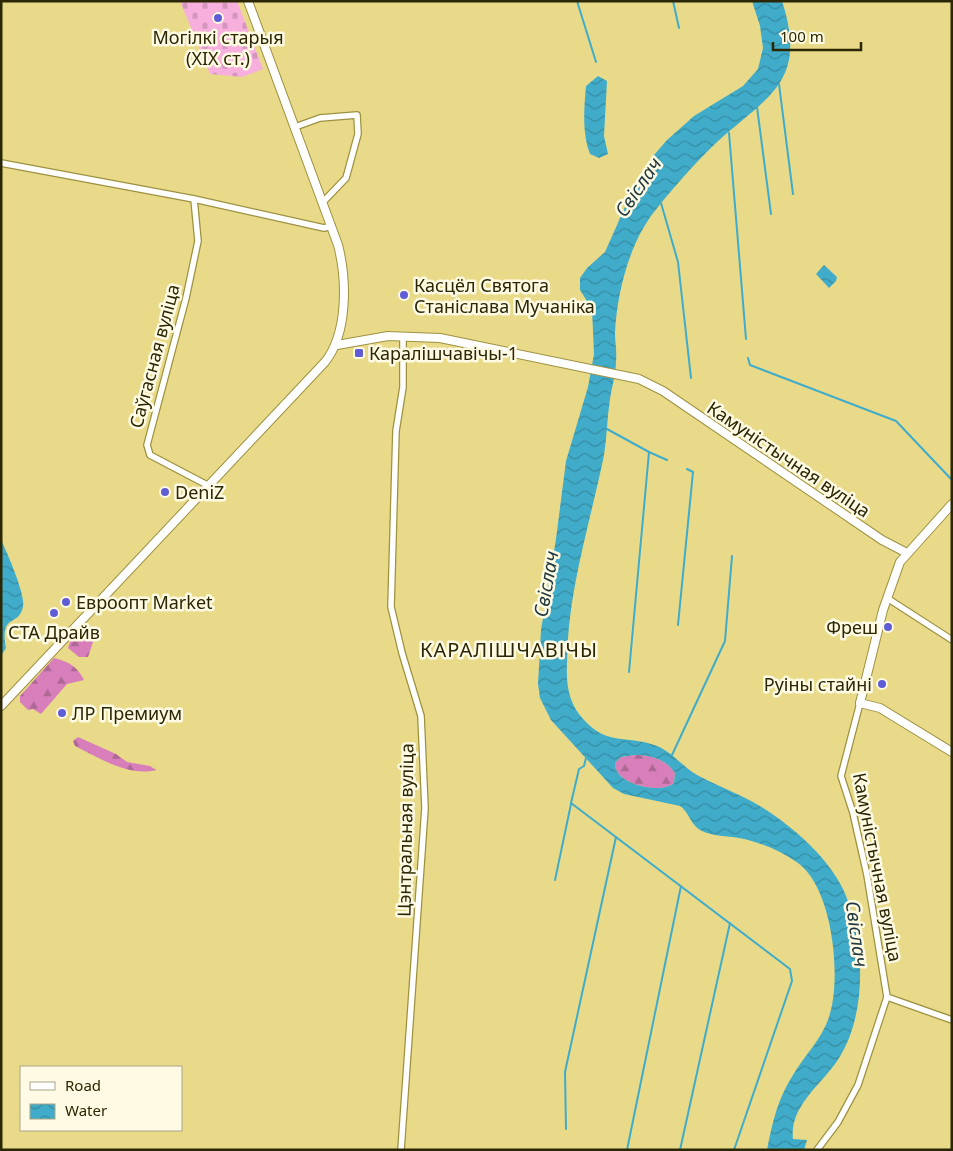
<svg xmlns="http://www.w3.org/2000/svg" width="953" height="1151" viewBox="0 0 953 1151" font-family="'Noto Sans',sans-serif">
<style>
.forest{fill:url(#forest-firs)}
.cemetery{fill:url(#cemetery-stones)}
.water{fill:url(#water-waves);fill-rule:evenodd}
.lines{fill:none;stroke-linecap:round;stroke-linejoin:round}
.stream{stroke:#40acca;stroke-width:2}
.street-casing{stroke:#9e9140;stroke-width:8}
.secondary-casing{stroke:#9e9140;stroke-width:10}
.street{stroke:#fff;stroke-width:5.5}
.secondary{stroke:#fff;stroke-width:8}
.poi-dot{fill:#605cd5;stroke:#fefae3;stroke-width:2}
.labels{text-anchor:middle;dominant-baseline:central;stroke-width:5;stroke-linejoin:round;paint-order:stroke}
.poi-label{font-size:18px;fill:#2b2603;stroke:#fefae3;text-anchor:start}
.street-label{font-size:18px;fill:#2b2603;stroke:#fefae3}
.water-label{font-size:19px;font-style:italic;fill:#20383f;stroke:#fefae3}
.quarter-label{font-size:20px;letter-spacing:1px;fill:#2b2603;stroke:#fefae3}
</style>
<defs>
<pattern id="forest-firs" width="22" height="20" patternUnits="userSpaceOnUse" patternTransform="scale(1.25)"><rect width="22" height="20" fill="#d77ebb"/><path d="M5 1l3.5 6h-7zM16 11l3.5 6h-7z" fill="#af6796"/></pattern>
<pattern id="cemetery-stones" width="16" height="16" patternUnits="userSpaceOnUse" patternTransform="scale(1.25)"><rect width="16" height="16" fill="#f7afde"/><path d="M2 7V4a2 2 0 0 1 4 0v3zM10 15v-3a2 2 0 0 1 4 0v3z" fill="#d496bd"/></pattern>
<pattern id="water-waves" width="16" height="10" patternUnits="userSpaceOnUse" patternTransform="scale(1.25)"><rect width="16" height="10" fill="#40acca"/><path d="M0 5q4-4 8 0t8 0" fill="none" stroke="#368ca2"/></pattern>
</defs>
<rect width="100%" height="100%" fill="#e8da89"/>
<g class="forest">
<polygon points="78,634 85,634 93,642 88,657 79,657 68,648 72,636"/>
<path d="M54 658C69 662 77 666 84 680L67 684 41 714 33 709 28 710 20 702V696Z"/>
<path d="M78 737 116 754 127 762 150 766 156 770C129 777 99 758 75 746L73 741Z"/>
<path d="M635 755C650 755 666 759 675 773L674 783C660 795 614 784 615 763L621 757Z"/>
</g>
<polygon class="cemetery" points="180,1 237,1 263,69 242,77 210,74"/>
<g class="water">
<path d="M752 1H782C808 82 769 95 716 143 694 164 673 188 654 212 629 244 617 293 615 333 615 342 617 351 616 361 616 374 612 386 610 399 607 418 607 437 604 455 590 524 567 593 567 664 566 686 569 705 585 721 608 746 629 735 657 746 672 752 683 767 697 775 715 785 735 792 753 802 787 821 832 859 846 896 865 943 867 1014 839 1058 824 1083 789 1105 793 1139L807 1140 804 1150H767C772 1123 778 1098 793 1075 804 1056 822 1039 829 1017 842 979 833 888 798 863 781 851 760 842 739 838 727 836 713 836 702 831 690 825 690 813 680 806L624 794 613 788 551 720 540 698 538 684 541 630 556 539 566 461 588 387 594 354 592 309 580 290V278L587 268 605 252 633 189 654 155 667 140 694 116 743 86 758 69 763 48 760 26ZM635 755C650 755 666 759 675 773L674 783C660 795 614 784 615 763L621 757Z"/>
<path d="M598 76 607 81 604 136 608 154 599 158 590 154C582 134 584 108 586 86Z"/>
<polygon points="824,265 837,277 836,281 829,288 816,274"/>
<path d="M1 540C7 552 26 596 23 607 18 628 0 612 6 648L1 656Z"/>
</g>
<g class="lines">
<g class="stream">
<polyline points="577,1 596,62"/>
<polyline points="673,1 679,28"/>
<polyline points="779,84 793,194"/>
<polyline points="757,107 771,214"/>
<polyline points="729,133 746,339"/>
<polyline points="661,203 678,262 691,378"/>
<polyline points="748,358 750,365 896,421 952,480"/>
<polyline points="607,429 649,452 629,672"/>
<polyline points="649,452 667,460"/>
<polyline points="678,625 693,472 687,469"/>
<polyline points="672,755 725,641 732,556"/>
<polyline points="586,758 584,766 579,769 571,803 790,969 792,981 734,1150"/>
<polyline points="555,880 571,804"/>
<polyline points="566,1129 565,1072 616,837"/>
<polyline points="627,1150 681,886"/>
<polyline points="680,1150 730,923"/>
</g>
<g class="street-casing">
<g id="street">
<polyline points="295,127 320,118 357,115 358,134 346,178 323,202"/>
<polyline points="1,163 194,199 324,228 332,226"/>
<polyline points="194,199 198,241 186,298 147,445 150,455 209,486"/>
<polyline points="887,598 952,640"/>
<polyline points="887,997 952,1020"/>
<polyline points="401,1150 425,808 421,716 402,653 391,607 396,431 403,387 403,336"/>
<polyline points="817,1150 838,1122 858,1085 887,997 867,875 853,813 841,776 860,703"/>
</g>
</g>
<g class="secondary-casing">
<g id="secondary">
<polyline points="337,345 388,336 440,338 639,379 663,391 882,540 907,553"/>
<polyline points="952,504 900,562 883,610 860,703 880,708 952,752"/>
<path d="M1 706 325 362C348 333 347 280 338 245L248 1"/>
</g>
</g>
<use href="#street" class="street"/>
<use href="#secondary" class="secondary"/>
</g>
<g class="poi-dot">
<circle cx="218" cy="18" r="5"/>
<circle cx="404" cy="295" r="5"/>
<rect x="354" y="348" width="10" height="10" rx="2.5"/>
<circle cx="165" cy="492" r="5"/>
<circle cx="66" cy="602" r="5"/>
<circle cx="54" cy="613" r="5"/>
<circle cx="888" cy="627" r="5"/>
<circle cx="882" cy="684" r="5"/>
<circle cx="62" cy="713" r="5"/>
</g>
<g class="labels">
<g class="poi-label">
<text x="218" y="37" text-anchor="middle">Могілкі старыя<tspan x="218" dy="21">(XIX ст.)</tspan></text>
<text x="414" y="285">Касцёл Святога<tspan x="414" dy="21">Станіслава Мучаніка</tspan></text>
<text x="369" y="353">Каралішчавічы-1</text>
<text x="175" y="492">DeniZ</text>
<text x="76" y="602">Евроопт Market</text>
<text x="878" y="627" text-anchor="end">Фреш</text>
<text x="54" y="632" text-anchor="middle">СТА Драйв</text>
<text x="872" y="684" text-anchor="end">Руіны стайні</text>
<text x="72" y="713">ЛР Премиум</text>
</g>
<g class="street-label">
<text transform="translate(154 356) rotate(-75)">Саўгасная вуліца</text>
<text transform="translate(789 459) rotate(34)">Камуністычная вуліца</text>
<text transform="translate(405 830) rotate(-89)">Цэнтральная вуліца</text>
<text transform="translate(878 867) rotate(79)">Камуністычная вуліца</text>
</g>
<g class="water-label">
<text transform="translate(638 187) rotate(-56)">Свіслач</text>
<text transform="translate(546 584) rotate(-80)">Свіслач</text>
<text transform="translate(857 934) rotate(82)">Свіслач</text>
</g>
<g class="quarter-label">
<text x="509" y="649">КАРАЛІШЧАВІЧЫ</text>
</g>
</g>
<rect width="953" height="1151" fill="none" stroke="#2b2603" stroke-width="5"/>
<rect x="20" y="1066" width="162" height="65" fill="#fefae3" stroke="#aaa589"/>
<rect x="30" y="1082" width="25" height="8" fill="#ffffff" stroke="#aaa589"/>
<text x="65" y="1091" font-size="15" fill="#2b2603">Road</text>
<rect x="30" y="1104" width="25" height="15" fill="url(#water-waves)" stroke="#aaa589"/>
<text x="65" y="1116" font-size="15" fill="#2b2603">Water</text>
<path d="M773 42v8h88v-8" fill="none" stroke="#2b2603" stroke-width="2.5"/>
<text x="780" y="42" font-size="15" fill="#2b2603" stroke="#fefae3" stroke-width="4" paint-order="stroke">100 m</text>
</svg>
